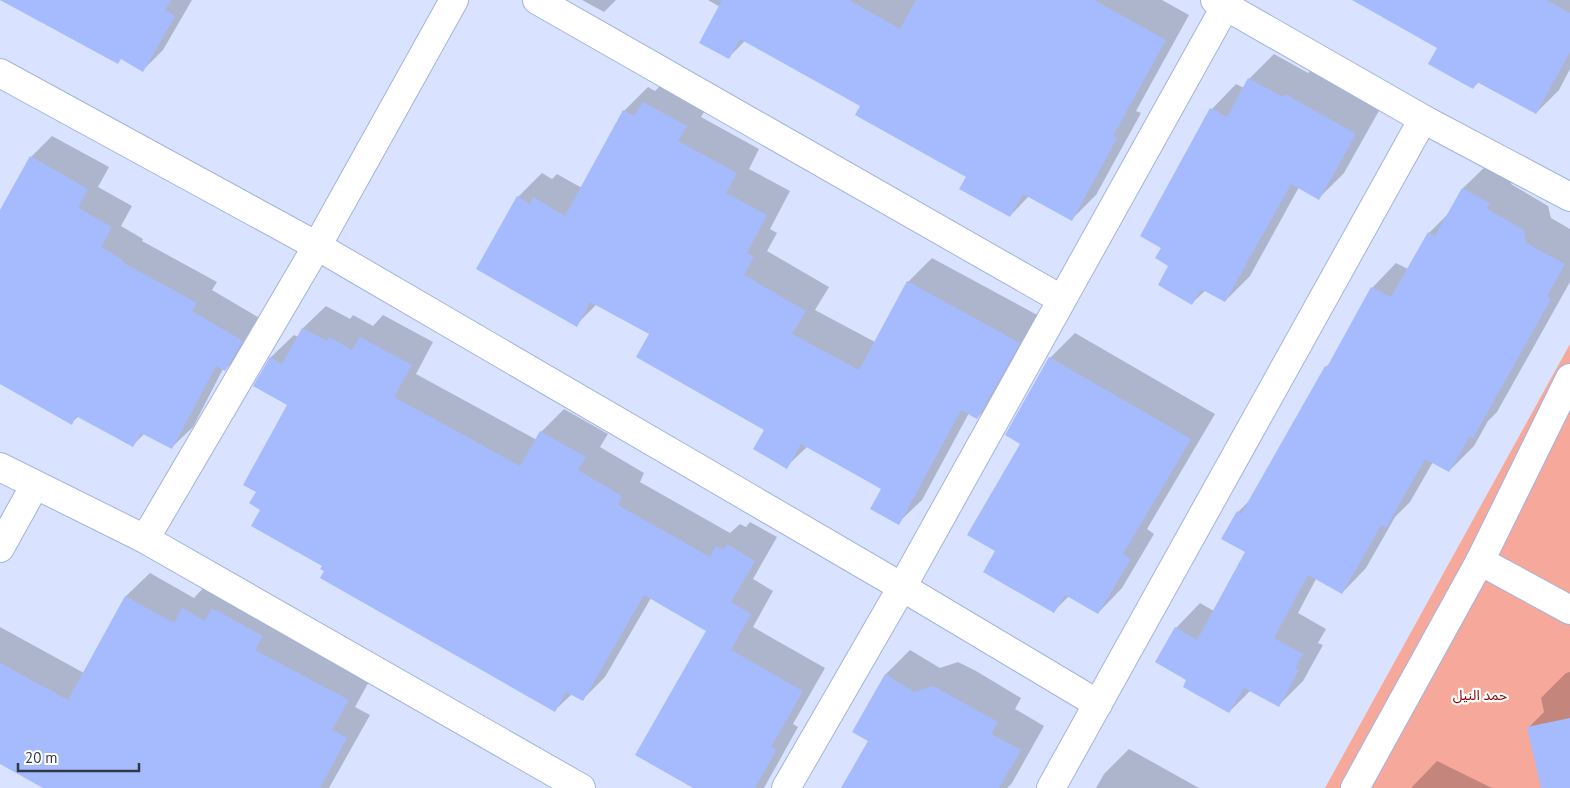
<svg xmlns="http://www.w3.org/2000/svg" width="1570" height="788" viewBox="0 0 1570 788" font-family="'PT Sans','Noto Sans Arabic',sans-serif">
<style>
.green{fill:#f6a89b}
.shadow{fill:#0003}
.building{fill:#a5bbfe}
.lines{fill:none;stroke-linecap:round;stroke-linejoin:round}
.street-casing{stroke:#a4b3df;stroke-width:30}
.street{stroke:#fff;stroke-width:28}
.labels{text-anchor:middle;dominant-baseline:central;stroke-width:4.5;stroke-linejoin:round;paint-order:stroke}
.park-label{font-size:14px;fill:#830500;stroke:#fff}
</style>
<rect width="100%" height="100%" fill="#d9e3ff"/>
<polygon class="green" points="1570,344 1570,788 1325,788"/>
<g class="shadow">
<polygon points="10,0 192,0 163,50 143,70"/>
<polygon points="582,0 616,0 604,12"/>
<polygon points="708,0 1162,0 1189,15 1136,111 1141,113 1096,195 1071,220 1029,196 1010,216 967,176 862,106 746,40 729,57 720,7"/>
<polygon points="1355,0 1570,0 1570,69 1559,90 1536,113 1479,82 1473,88 1439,47"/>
<polygon points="1274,54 1308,73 1310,71 1380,109 1344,173 1319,198 1299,187 1250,276 1225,301 1206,290 1192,303 1170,265 1162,247 1141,236 1212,109 1236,84 1244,88 1249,79"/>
<polygon points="667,79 710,102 701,117 759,149 749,169 790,191 770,229 777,233 767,251 829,287 815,310 875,342 908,282 932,258 1043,318 1001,394 977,418 969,413 922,500 898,523 883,489 807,447 786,467 766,429 651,334 597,304 576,325 518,197 542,173 552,179 557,174 582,188 624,111 648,87 655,91"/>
<polygon points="52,136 109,167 98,187 132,206 121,226 143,239 142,241 217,282 212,290 263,320 246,349 225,370 223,369 193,427 171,448 144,434 133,445 79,416 71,423 0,383 0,212 31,157"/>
<polygon points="1488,164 1514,178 1511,184 1548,206 1551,218 1570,229 1570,282 1497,412 1488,421 1474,446 1449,471 1433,462 1410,502 1395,517 1366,568 1342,593 1316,579 1298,613 1326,629 1318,643 1323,645 1303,681 1278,706 1251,690 1229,712 1188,680 1176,628 1200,603 1214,611 1247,552 1238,512 1251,499 1326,367 1331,362 1372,288 1396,263 1408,269 1429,233 1449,213 1463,188"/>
<polygon points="326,306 350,319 353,315 373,326 383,315 433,342 416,374 537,440 541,432 564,409 608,434 600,447 644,473 640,482 730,533 740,524 746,527 750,522 777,537 753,579 773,591 753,627 825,668 793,724 798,727 764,788 696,788 707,630 651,598 605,677 582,700 572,694 554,711 326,570 324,565 262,509 257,492 289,405 254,386 271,357 294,335 298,337 303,328"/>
<polygon points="1075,333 1215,414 1147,529 1154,534 1122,588 1098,613 1069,596 1054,611 997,551 1021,443 1006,435 1050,358"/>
<polygon points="150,573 194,598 206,585 372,676 355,707 370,715 329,788 46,788 0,763 0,627 84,673 126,596"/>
<polygon points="910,650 940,668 958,662 976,671 1021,698 1015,709 1044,726 1012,783 1007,788 843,788 870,741 854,732 886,674"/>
<polygon points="1570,672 1570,788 1542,788 1529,727 1544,712 1541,698 1566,673"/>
<polygon points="1129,749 1199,788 1096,788 1104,774"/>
<polygon points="1437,761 1492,788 1411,788"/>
</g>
<g class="building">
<polygon points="0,0 171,0 165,10 175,16 143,72 121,59 118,64"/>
<polygon points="722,0 849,0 900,29 916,0 1094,0 1166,40 1113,136 1117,138 1072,221 1023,194 1010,217 959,189 966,177 855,115 860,106 740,39 729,59 699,43"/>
<polygon points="1352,0 1546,0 1570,13 1570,52 1536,114 1477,82 1473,89 1428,64 1437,48"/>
<polygon points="1248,78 1283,97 1285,94 1356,134 1319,200 1291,184 1225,302 1201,289 1192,305 1158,285 1168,266 1155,258 1161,248 1140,236 1210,108 1227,117"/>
<polygon points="643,102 687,126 678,141 737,173 726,193 767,215 747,253 754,257 744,275 806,311 792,334 859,370 907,281 1020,343 977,419 961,410 899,525 870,509 881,489 801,444 787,469 753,449 764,430 636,357 649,334 590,302 577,327 476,269 517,196 530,204 533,197 565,216 623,110 634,116"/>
<polygon points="30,156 88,189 78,208 112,227 101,247 123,260 122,262 197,303 192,311 243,341 225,371 216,366 172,449 141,433 133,447 76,416 72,425 0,384 0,210"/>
<polygon points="1462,188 1490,203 1487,209 1524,230 1526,243 1565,264 1547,296 1551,299 1473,438 1470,436 1449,472 1425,459 1386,528 1381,525 1342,594 1308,575 1274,638 1303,654 1295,668 1299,670 1279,707 1244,688 1229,713 1183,687 1186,680 1155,662 1175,627 1197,640 1245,552 1221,539 1237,511 1241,514 1325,366 1327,367 1371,287 1391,297 1428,232 1435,236"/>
<polygon points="302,328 327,341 329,337 352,350 360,337 412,365 394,397 520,466 540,431 586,457 578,470 622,496 618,505 710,557 716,546 723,550 727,544 755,561 731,602 751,614 731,650 803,691 771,747 776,750 755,788 693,788 635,755 706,631 644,595 583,701 566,692 555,712 320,578 324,571 320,569 322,566 251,526 260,510 249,503 256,492 243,485 287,405 253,386 270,357 282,364"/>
<polygon points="1049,357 1191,439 1123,554 1131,559 1098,614 1065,595 1054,613 983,572 995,551 967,535 1020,444 1005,435"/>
<polygon points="125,596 174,623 182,608 205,621 212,608 263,636 255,650 349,700 332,730 347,738 320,788 43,788 0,764 0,663 68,700"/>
<polygon points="885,674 914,692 933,686 998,722 991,734 1021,750 999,788 841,788 868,741 852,732"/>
<polygon points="1570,718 1570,788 1541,788 1527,727"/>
</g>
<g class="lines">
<g class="street-casing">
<g id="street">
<polyline points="537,0 1061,299"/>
<polyline points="1215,0 1423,119 1570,197"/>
<polyline points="0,73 317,246 902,587 1098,704"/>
<polyline points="0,467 145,539 581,788"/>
<polyline points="145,539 317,246 454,0"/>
<polyline points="0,548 35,485"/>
<polyline points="1480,561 1570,610"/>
<polyline points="786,788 902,587 1225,7"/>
<polyline points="1051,788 1423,119"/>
<polyline points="1355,788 1480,561 1570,378"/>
</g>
</g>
<use href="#street" class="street"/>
</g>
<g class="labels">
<g class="park-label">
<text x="1480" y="695">حمد النيل</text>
</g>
</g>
<path d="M18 763v8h121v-8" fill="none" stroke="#32384a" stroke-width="2.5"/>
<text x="25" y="763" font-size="15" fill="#32384a" stroke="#ffffff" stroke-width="4" paint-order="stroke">20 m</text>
</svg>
